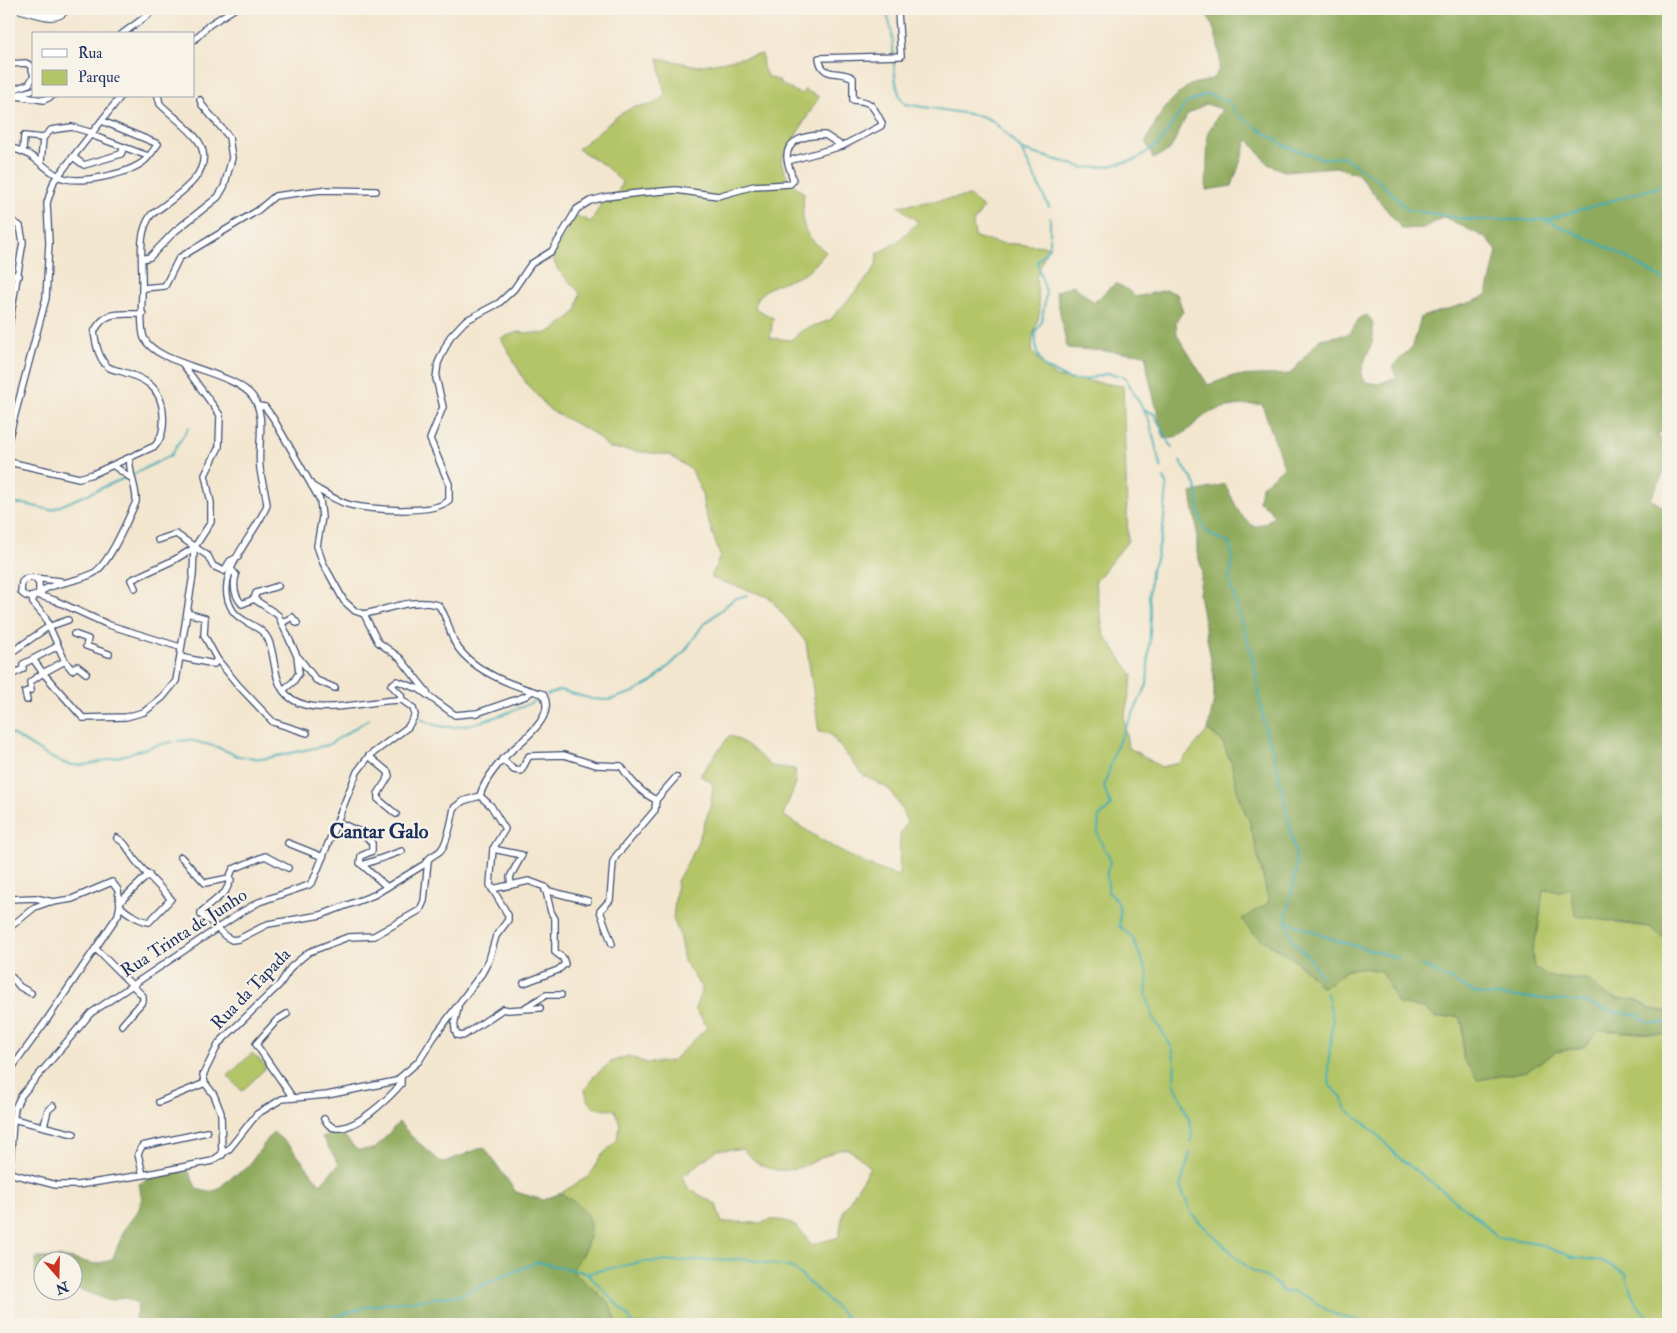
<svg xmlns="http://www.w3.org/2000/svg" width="1677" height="1333" viewBox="0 0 1677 1333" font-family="'IM FELL Double Pica',serif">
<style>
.green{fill:#b4c568;stroke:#687a63;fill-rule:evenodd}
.forest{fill:#8faa5c;stroke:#556c5d}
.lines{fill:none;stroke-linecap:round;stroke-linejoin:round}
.stream{stroke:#3cadb5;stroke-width:2}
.minor-casing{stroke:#3b4a6f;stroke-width:8}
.major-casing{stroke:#3b4a6f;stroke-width:10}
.minor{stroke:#fff;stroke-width:5.5}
.major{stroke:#fff;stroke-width:8}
.labels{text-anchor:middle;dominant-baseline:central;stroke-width:4.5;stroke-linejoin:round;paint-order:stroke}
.street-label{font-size:18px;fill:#1b2f5e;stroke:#f7f3e8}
.quarter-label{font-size:20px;font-weight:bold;fill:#1b2f5e;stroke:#f7f3e8}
</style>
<rect width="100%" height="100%" fill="#f7f3e8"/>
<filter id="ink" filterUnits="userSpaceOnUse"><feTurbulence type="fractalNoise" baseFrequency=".02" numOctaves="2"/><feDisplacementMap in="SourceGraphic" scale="10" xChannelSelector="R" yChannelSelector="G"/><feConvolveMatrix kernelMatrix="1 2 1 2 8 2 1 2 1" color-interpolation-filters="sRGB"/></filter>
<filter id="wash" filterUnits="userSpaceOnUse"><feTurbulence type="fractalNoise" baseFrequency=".0096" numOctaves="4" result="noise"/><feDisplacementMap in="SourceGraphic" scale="20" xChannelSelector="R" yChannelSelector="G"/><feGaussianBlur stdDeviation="1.12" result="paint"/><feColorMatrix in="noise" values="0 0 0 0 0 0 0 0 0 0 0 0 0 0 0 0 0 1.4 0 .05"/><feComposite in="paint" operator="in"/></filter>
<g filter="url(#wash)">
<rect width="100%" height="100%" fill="#f3e6cf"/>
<g class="green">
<path d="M762 54 763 67 767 76 780 81 781 84 800 94 805 90 819 97 781 160C785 177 790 183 804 193 802 226 799 231 826 252 819 260 813 269 804 274 787 283 757 285 755 308L773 318 770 338 791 340 803 330 830 320 870 275 876 266 877 254 897 242 918 222 898 206 970 196 983 208 973 223 975 237 998 243 1048 246 1036 278 1040 312 1033 336 1032 351 1044 367 1056 377 1123 386 1128 541 1095 582 1104 635 1133 675 1124 719 1128 747 1161 767 1180 763 1208 730 1222 741 1231 762 1239 798 1250 823 1269 902 1257 911 1270 946C1290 954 1307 970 1321 987 1334 985 1337 975 1348 970 1358 966 1370 969 1381 971L1399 1004 1424 1008 1436 1018 1458 1016 1463 1025V1059L1478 1080 1527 1071 1555 1052 1584 1047 1599 1030 1668 1035V1324H618L609 1303 572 1271 587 1246 585 1211 561 1193 589 1176 600 1157 617 1140 620 1125 615 1110C595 1108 591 1111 585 1090L593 1077 611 1062 628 1056 647 1063 672 1061 708 1027 695 1009 702 989 684 961 679 933 673 919 677 881 695 849 710 808 713 787 712 783 700 775 730 735 749 746 771 766 795 769 796 783 783 815C818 838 857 865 899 876L900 835 907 822 900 806 889 789 863 775 830 734 819 732 806 642 769 597 711 578 720 556 704 508 702 493 692 470 669 455 609 448 593 433 550 410 526 383 501 338 518 332 544 334 555 329 576 312 580 293 558 270 550 253 565 236 569 222 575 215 591 222 604 199 618 193 622 182 604 165 578 149 616 117 633 107 652 105 665 95 658 58 698 66ZM742 1149C747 1153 753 1160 759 1164 798 1186 832 1142 849 1150 856 1153 864 1162 870 1167L843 1212 839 1237 811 1245C801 1230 793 1219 773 1220 768 1220 763 1223 758 1223 745 1223 734 1221 722 1223L716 1204 689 1189 682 1177 717 1150Z"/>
<path d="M1570 887 1615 923 1650 927 1668 941V1012L1652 1009 1636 1000 1619 999 1606 995 1587 979C1567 980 1551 979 1534 968L1532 950 1538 930 1543 890 1562 891Z"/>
<polygon points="252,1053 267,1067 242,1091 228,1076"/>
</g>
<g class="forest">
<path d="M1180 9H1668V428L1657 434 1668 450V464L1651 499 1665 508 1668 507V941L1650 927 1576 916 1570 888 1562 891 1543 890 1538 930 1532 950 1534 968C1551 979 1567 980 1587 979L1606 995 1619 999 1636 1000 1652 1009 1668 1012V1035L1599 1030 1584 1047 1555 1052 1527 1071 1478 1080 1463 1059V1025L1458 1016 1436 1018 1424 1008 1398 1004 1381 971C1370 969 1358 966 1348 970 1337 975 1334 985 1321 987 1310 973 1296 959 1280 950 1264 941 1252 936 1242 919L1269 902 1250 823 1239 798 1231 762 1222 741 1208 730 1214 699V676L1199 594 1202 570 1197 552V528L1191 493 1225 484 1240 514 1254 527 1265 523 1274 516 1269 508 1259 502 1261 487 1284 467 1262 404C1241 405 1215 405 1198 421 1183 434 1185 435 1164 439L1148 374 1146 354 1067 348 1056 292 1073 285 1094 302C1103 296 1106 288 1117 284L1128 290 1135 297 1166 290 1177 294 1183 311 1176 322 1177 335 1208 385 1233 376 1290 374 1320 339 1350 334 1359 318 1367 315 1372 321C1377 349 1364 351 1361 376L1366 382 1378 384 1397 377 1392 367 1413 346 1421 317 1475 301 1487 295 1497 251 1486 238 1444 217 1423 228 1402 229 1358 174 1336 167 1284 171 1268 164 1248 139 1232 186 1206 190 1208 132 1222 109 1206 104 1187 115 1170 150 1153 159 1146 142C1157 118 1165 104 1187 87 1195 80 1211 85 1217 73 1224 60 1215 25 1206 14Z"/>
<path d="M399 1122 410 1135 442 1163 484 1147 516 1192 543 1200 561 1193C569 1199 581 1205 586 1213 598 1232 581 1255 572 1271L609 1303 618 1324H134L138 1303 124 1297 110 1301 73 1287 72 1260H42V1277L35 1275 36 1258 62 1257 96 1264 112 1260 125 1228 138 1211 142 1200 139 1184 153 1176 188 1170 197 1189 208 1192 217 1190 231 1177 246 1169 273 1132 291 1147 320 1184 339 1164 322 1137 340 1131 357 1150 375 1149Z"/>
</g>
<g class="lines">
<g class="stream">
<path d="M882 9C901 26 886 83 905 104L981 116 993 121 1022 150 1085 168 1109 166 1135 160 1160 143 1184 106"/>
<polyline points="1186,104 1207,94 1228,101 1239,116 1287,147 1325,159 1342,156 1378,180 1408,210 1443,215"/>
<polyline points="1022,151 1049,207"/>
<polyline points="1445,216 1472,220 1546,220 1668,184"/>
<polyline points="1050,218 1050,246 1037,262 1046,293 1042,321 1035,333 1037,353 1044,367 1070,380 1084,380 1109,373 1125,377 1149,420 1161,468"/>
<polyline points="1546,220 1615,251 1668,282"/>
<polyline points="1144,409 1154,414 1172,448"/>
<path d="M1180 461 1196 485 1200 517 1205 530 1213 536 1229 543C1233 556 1233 567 1229 579 1236 608 1247 635 1254 664 1261 694 1260 725 1274 753L1296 857C1298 879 1288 899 1286 921L1334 940 1399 958"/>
<polyline points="132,475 171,455 189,427"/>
<path d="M1164 478 1167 487 1163 529 1156 559 1151 571 1149 597 1151 614 1147 685 1116 747 1104 787 1111 806 1099 817C1097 837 1097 837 1108 854 1112 861 1108 866 1107 872 1106 878 1109 885 1108 892 1120 901 1122 911 1119 926L1132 937 1148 974 1146 995 1154 1019 1172 1048 1175 1062 1174 1082 1189 1119 1192 1132 1191 1143"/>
<polyline points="9,504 24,504 51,510 127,477"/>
<polyline points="547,695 560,690 592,699 609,700 634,692 652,682 685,651 702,626 734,599 747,595"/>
<path d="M421 719C430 723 437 727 447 727 470 728 522 709 542 697"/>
<path d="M9 733C29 742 45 758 67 764 90 771 146 745 172 742"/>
<polyline points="178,741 190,740 217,747 238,756 263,759 328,745 369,719"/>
<polyline points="1287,922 1292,941 1309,957 1321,978"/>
<polyline points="1422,965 1477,994 1583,1002 1610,1011 1638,1015 1650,1023 1668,1023"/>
<path d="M1327 993 1333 1020 1328 1067 1330 1086 1341 1096 1347 1110 1374 1131 1397 1156 1479 1219 1497 1237 1532 1242 1573 1257 1602 1261 1626 1273C1630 1295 1638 1312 1658 1324"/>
<path d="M1190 1153 1180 1187 1193 1216 1246 1266C1259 1277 1274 1277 1283 1292 1311 1291 1315 1307 1337 1315 1348 1319 1361 1321 1372 1324"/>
<polyline points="588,1273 642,1262 745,1259 793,1268 854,1324"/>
<polyline points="312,1324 369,1306 460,1295 537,1262 587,1273 627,1315 633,1324"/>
</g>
</g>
</g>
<g filter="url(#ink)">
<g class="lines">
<g class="minor-casing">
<g id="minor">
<polyline points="122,34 148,15 153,9"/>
<polyline points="194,40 209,25 234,9"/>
<polyline points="9,64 26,63 31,66 34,76"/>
<polyline points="9,91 29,84 34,76"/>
<polyline points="16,96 44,100 52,96"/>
<polyline points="9,97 34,90"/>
<polyline points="91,135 148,156"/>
<path d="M9 148C34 152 38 164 58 176 76 186 127 174 143 162 149 158 153 150 158 144L102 121"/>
<polyline points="23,150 24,136 43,138"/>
<polyline points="73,157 84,165 121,154 124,147"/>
<polyline points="788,161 842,146"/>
<polyline points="41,162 43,138 51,130 72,127 93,133"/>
<polyline points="9,219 20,226 23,242 9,326"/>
<polyline points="142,259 150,257 174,232 218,197 224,187 232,158 229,137 202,105 200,100"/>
<polyline points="9,274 19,276"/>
<polyline points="143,288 165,286 179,258 257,211 275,196 321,190 376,191"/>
<polyline points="258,406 265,407 273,418 320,500 322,517 317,546 323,563 344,601 355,611 364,614"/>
<polyline points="9,437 46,298 49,243 47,203 54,181 121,96"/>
<path d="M9 462 79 478 93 474 155 446C163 436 164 426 163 413 161 386 144 378 120 371 115 370 109 369 106 365 98 356 96 344 94 332 106 309 119 315 143 314"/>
<polyline points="114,466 131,478"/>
<path d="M312 486C323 492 335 500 347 504 366 510 436 515 449 500V484L430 439 443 407 436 378 438 363 450 337 465 321 499 303 514 289 531 264 552 251 577 209 590 201 605 197 639 193 676 190 718 196 754 186 790 184 793 181C792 173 787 164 787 157 787 138 810 135 825 135L842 146 881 126 882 123C873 107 873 101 853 100V78C840 69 822 80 819 58L901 56 898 12 896 9"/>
<polyline points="158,540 176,534 208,556 213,566 224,571 230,561 238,557"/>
<path d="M231 569 236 575C233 585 234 595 242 604L254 599 256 593 278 586"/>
<polyline points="34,578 60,581"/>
<polyline points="135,588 131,580 174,560 194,548"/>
<path d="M39 592V583L34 578H27L22 582 21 592C30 603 38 593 47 588 61 582 78 581 92 574 109 566 127 520 136 502 137 486 128 474 130 458"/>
<polyline points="37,595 54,600 109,625 180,647"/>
<polyline points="32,597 33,603 45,617 58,646"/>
<polyline points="254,599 278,615 297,656 299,673 293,682 283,690"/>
<polyline points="187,613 205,618 204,635 217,659 238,685 273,722 307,733"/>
<path d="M364 614C390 609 411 598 438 605 448 616 448 630 455 643 471 671 513 686 543 694 558 719 517 743 503 759 495 768 483 784 480 796"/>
<polyline points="364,614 378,642 400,658 427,692"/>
<polyline points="282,623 292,617 297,623"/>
<polyline points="74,634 88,639 86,646 109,654"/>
<polyline points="9,654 48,627 68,620"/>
<polyline points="180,657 214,664 217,659"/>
<polyline points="299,658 316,680 335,688"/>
<polyline points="33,659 58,646 65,661 43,673 83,718 126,717 144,712 163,697 176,681 193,575 194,548 211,522 211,503 205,475 219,447 220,415 182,363"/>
<polyline points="65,661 72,670 77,666 86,673"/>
<polyline points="9,676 23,669 23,664 33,659 43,673 30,682 31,690 25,692 27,700"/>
<polyline points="402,700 401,695 391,685 397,681 419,689 455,715 477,713 526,696 532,691"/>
<polyline points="369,756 388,772 389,776 378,794 378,799 396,814"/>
<path d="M502 759 514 770 521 771 529 756 564 755 596 765 621 766C631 781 640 792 656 800L655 810 616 856 613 862 610 900 600 911 612 944"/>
<polyline points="656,800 676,777"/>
<polyline points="338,822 362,833 372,843 372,851 361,856 360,863 387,887"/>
<path d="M117 838C128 844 128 851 135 860 145 873 159 886 171 899L149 922C141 921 124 912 120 905L121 901 149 874"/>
<polyline points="288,843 323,857"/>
<polyline points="493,849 522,855 510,877 511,885"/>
<polyline points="362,865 402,851"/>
<polyline points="229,878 233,869 265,856 288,868"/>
<polyline points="492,889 529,881 545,887 551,912 555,919 555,952 563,958 565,964 558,970 524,983"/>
<polyline points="545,890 588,901"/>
<polyline points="9,899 35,898 53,902 72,899 112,882 118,890 120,905 118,915 46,1021 9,1072"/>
<polyline points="9,928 35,907 49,902"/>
<polyline points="96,949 143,996 143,1001 122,1025"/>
<polyline points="9,974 20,987 31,993"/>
<polyline points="526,1007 546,995 561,995"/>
<path d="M458 1008C456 1017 452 1026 457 1035L463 1036 503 1009 508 1010 540 1008"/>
<polyline points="287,1014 277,1020 256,1044 293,1098"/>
<polyline points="159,1102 205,1083"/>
<polyline points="13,1119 74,1134"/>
<path d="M324 1119C327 1123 330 1128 336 1128 356 1130 389 1098 401 1084V1077"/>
<polyline points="44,1126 48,1110 53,1106"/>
<polyline points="222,1155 221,1113 214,1095 205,1083 203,1075 219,1043 280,984 291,967 309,952 348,937 374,936 420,910 424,901 428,861"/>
<path d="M9 1173 56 1185H78L143 1175 212 1161 229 1149 257 1114 282 1099 327 1095 396 1081 419 1061 434 1037 482 973 489 960 496 936 508 920V915L490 885 493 849 505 829 491 806 480 796 463 801 454 808C452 819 448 843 440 851 434 856 429 856 425 864L374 895 321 915 268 924 239 939 232 940 225 936 211 922 201 915V912L225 892 231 880 229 878 205 883 181 857"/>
<polyline points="143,1175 138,1154 142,1146 207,1132"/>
<path d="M9 1179 13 1122 15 1108 21 1096 91 1013 240 913 259 902 309 885 313 881 357 772 369 756 408 727 415 715 413 708 402 700C368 699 301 724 281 687 273 672 275 654 268 639 261 625 242 624 233 611 210 575 255 537 267 505 266 492 261 480 260 468 257 445 267 417 253 397 233 370 157 366 144 338 139 325 143 292 142 278 142 256 138 233 151 215 171 199 218 174 199 142 190 128 172 116 160 104L158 96"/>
<polyline points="9,1309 12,1324"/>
</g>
</g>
<g class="major-casing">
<path id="major" d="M21 9C36 12 55 23 66 9"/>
</g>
<use href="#minor" class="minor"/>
<use href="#major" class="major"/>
</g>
</g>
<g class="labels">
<g class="street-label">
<text transform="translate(184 933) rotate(-33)">Rua Trinta de Junho</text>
<text transform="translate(251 989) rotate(-46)">Rua da Tapada</text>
</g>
<g class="quarter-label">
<text x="379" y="831">Cantar Galo</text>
</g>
</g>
<rect width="1677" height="1333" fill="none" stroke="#f7f3e8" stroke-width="30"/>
<rect x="32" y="32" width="162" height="65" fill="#f7f3e8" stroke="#9fa5b1"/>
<rect x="42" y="49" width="25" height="8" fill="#ffffff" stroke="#9fa5b1"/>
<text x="78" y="58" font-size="15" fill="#1b2f5e">Rua</text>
<rect x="42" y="70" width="25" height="15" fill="#b4c568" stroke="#9fa5b1"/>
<text x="78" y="82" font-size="15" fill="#1b2f5e">Parque</text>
<g transform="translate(58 1276) rotate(160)"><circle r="24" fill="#f7f3e8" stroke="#9fa5b1"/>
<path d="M0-4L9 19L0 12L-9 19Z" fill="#c8321e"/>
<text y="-8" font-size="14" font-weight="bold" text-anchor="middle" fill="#1b2f5e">N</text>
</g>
</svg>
